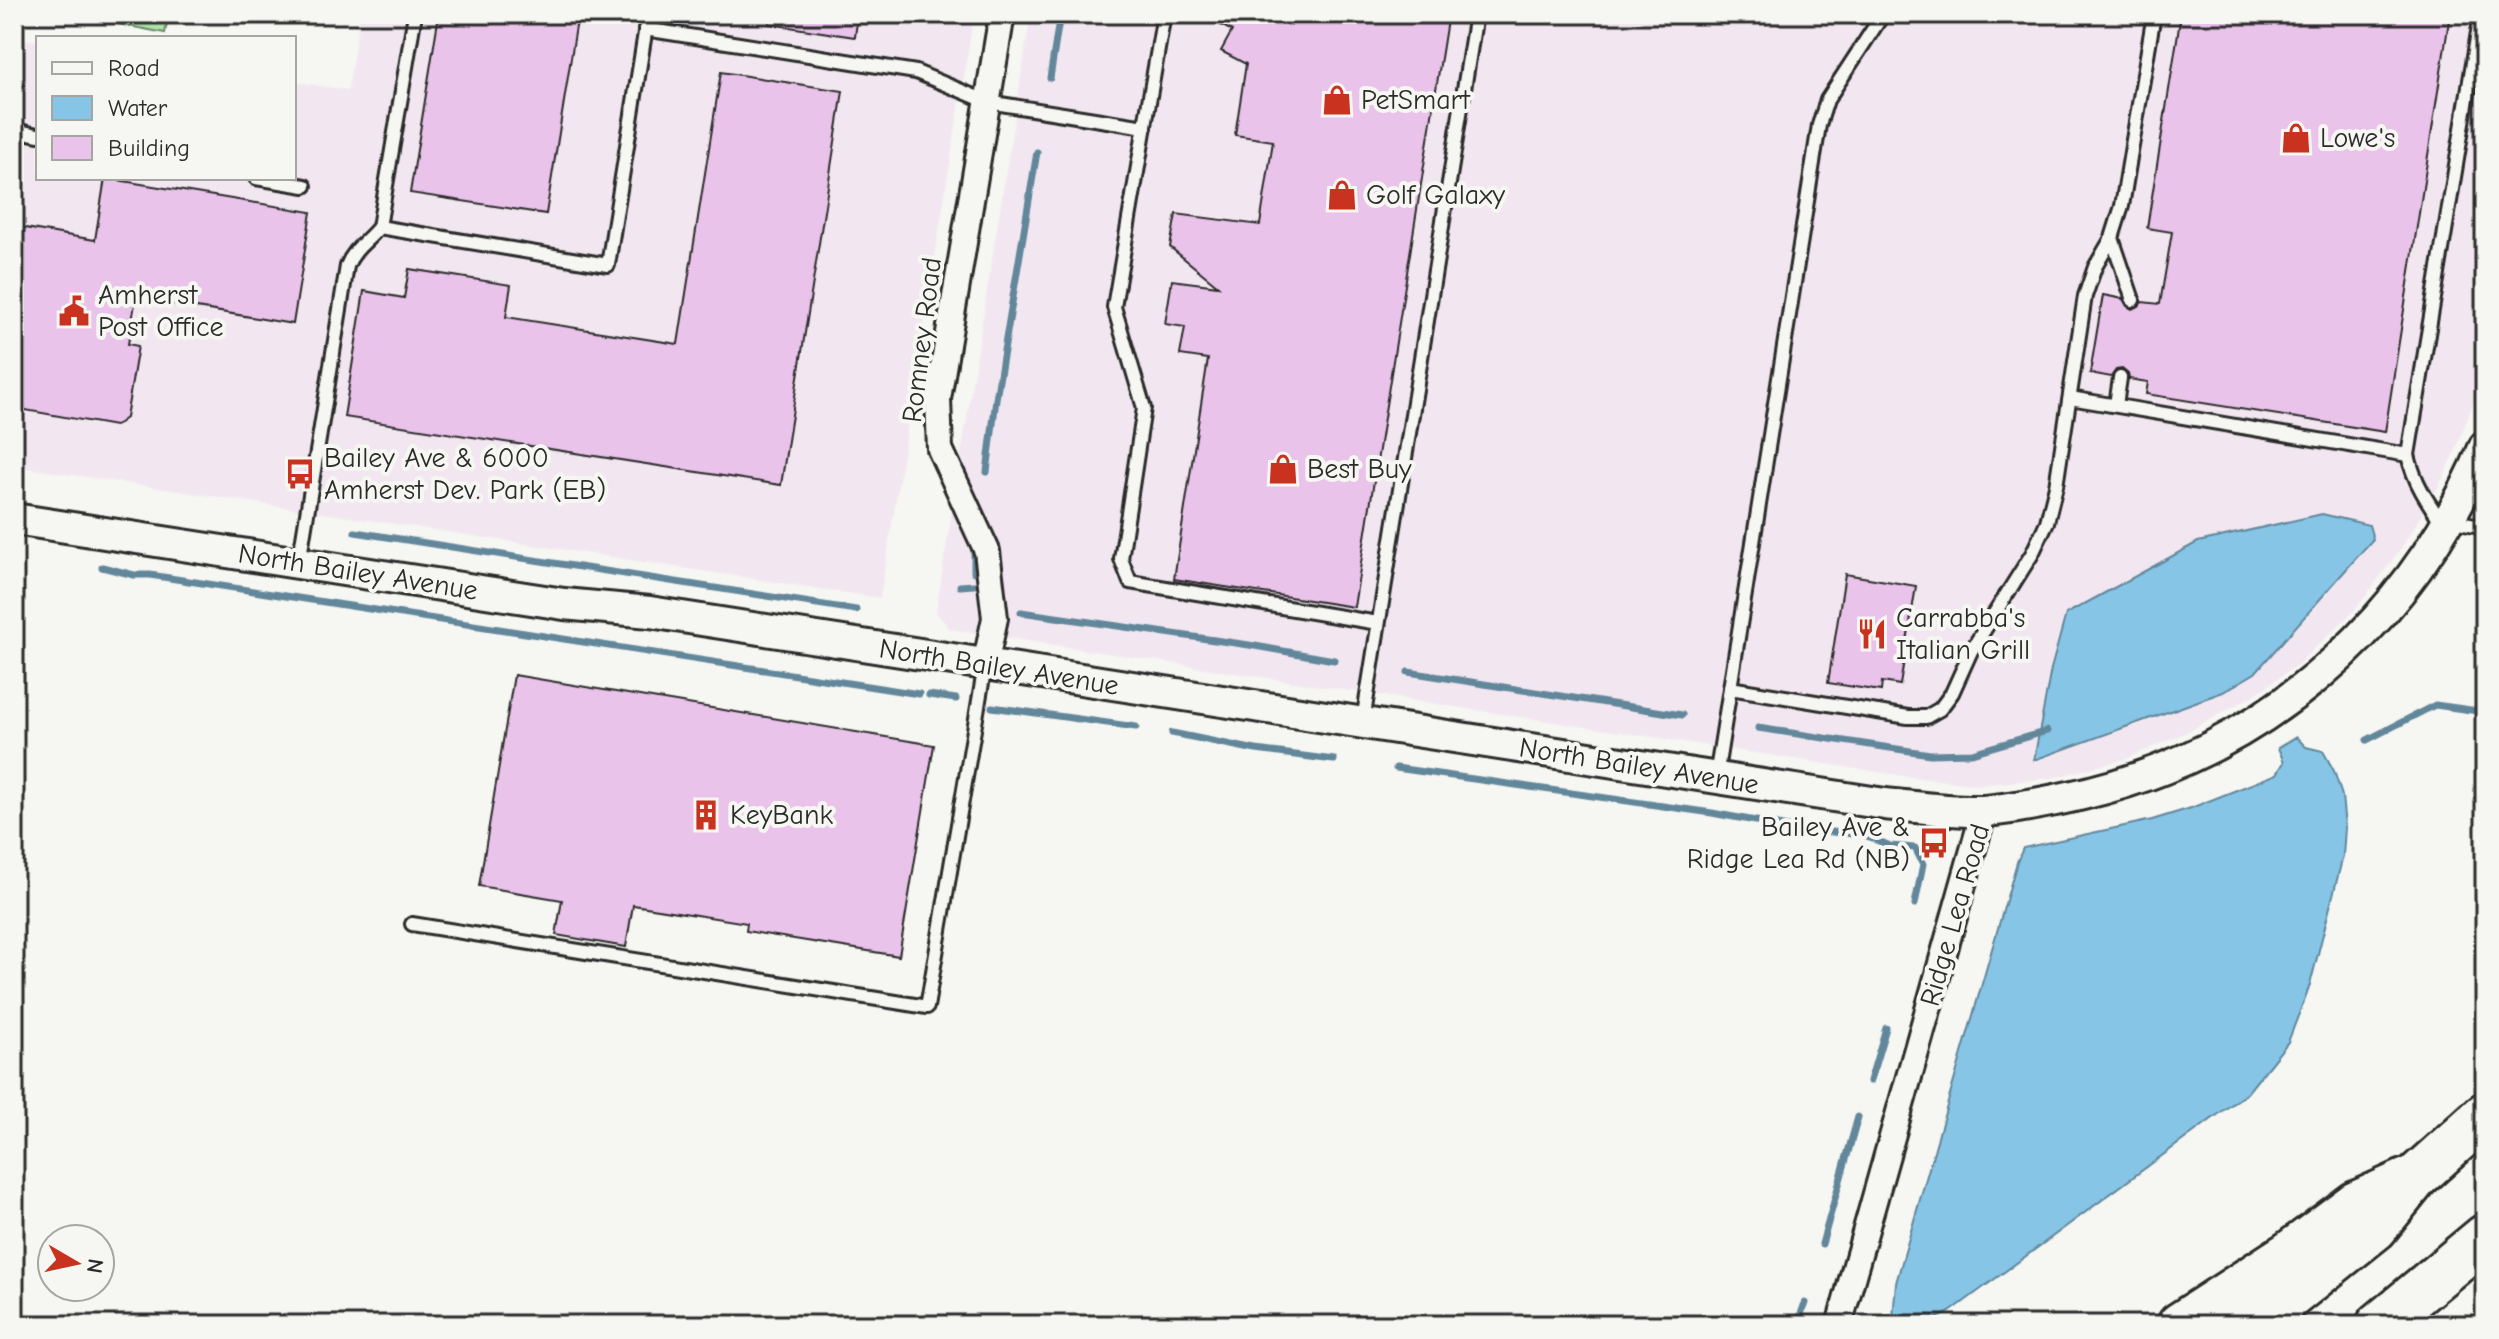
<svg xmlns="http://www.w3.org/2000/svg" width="2499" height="1339" viewBox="0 0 2499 1339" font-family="'Comic Neue',sans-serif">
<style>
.built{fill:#f2e7f0}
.green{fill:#ace4a8;stroke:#6c886a;stroke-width:2}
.water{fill:#86c5e6;stroke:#62879b;stroke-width:2}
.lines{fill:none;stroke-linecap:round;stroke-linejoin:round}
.stream{stroke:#62879b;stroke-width:7}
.building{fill:#eac3eb;stroke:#2b2b2b;stroke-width:2}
.service-casing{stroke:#2b2b2b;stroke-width:18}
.minor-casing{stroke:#2b2b2b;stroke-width:30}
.tertiary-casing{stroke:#2b2b2b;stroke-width:36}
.motorway-casing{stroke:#2b2b2b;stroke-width:50}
.service{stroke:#f6f6f2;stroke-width:12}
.minor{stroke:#f6f6f2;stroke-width:24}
.tertiary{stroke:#f6f6f2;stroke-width:30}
.motorway{stroke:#f6f6f2;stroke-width:44}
.labels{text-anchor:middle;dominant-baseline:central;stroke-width:8;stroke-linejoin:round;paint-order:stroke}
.poi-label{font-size:28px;fill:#2b2b2b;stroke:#f6f6f2;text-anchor:start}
.street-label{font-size:28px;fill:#2b2b2b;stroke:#f6f6f2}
</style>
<rect width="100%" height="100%" fill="#f6f6f2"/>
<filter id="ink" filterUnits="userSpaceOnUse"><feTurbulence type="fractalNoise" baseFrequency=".0125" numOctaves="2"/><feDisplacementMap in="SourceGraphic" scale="16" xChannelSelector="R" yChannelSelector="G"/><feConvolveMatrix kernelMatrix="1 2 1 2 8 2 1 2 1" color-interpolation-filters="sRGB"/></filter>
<g filter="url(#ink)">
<g class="built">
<polygon points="360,14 974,14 880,598 14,466 14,38 38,41 38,178 294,178 294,82 348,90"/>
<polygon points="1031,14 2485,14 2485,350 2474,400 2454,455 2438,488 2400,550 2356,609 2297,665 2254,695 2189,731 2126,759 2052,778 1979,785 1904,776 950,629 936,612"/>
</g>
<polygon class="green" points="119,14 169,14 165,33 118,24"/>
<g class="water">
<polygon points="2322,514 2369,525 2373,539 2255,673 2223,692 2034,760 2051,669 2066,614 2198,542"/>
<path d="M2296 737 2306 747 2323 751 2334 771 2342 796 2345 827 2343 856 2310 985 2288 1042 2247 1093 1950 1312C1928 1323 1916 1329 1893 1317L1896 1283 2017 862 2023 848 2152 820 2191 808 2277 774 2284 762 2278 748Z"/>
</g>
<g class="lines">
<g class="stream">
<polyline points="1050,78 1060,14"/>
<polyline points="987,472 996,399 1037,152"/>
<polyline points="355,532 856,610"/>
<polyline points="974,547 974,572"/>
<polyline points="102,567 134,575 150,575 919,694"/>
<polyline points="960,586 974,585"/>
<polyline points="1021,612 1249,645 1334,660"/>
<polyline points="1408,672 1682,715"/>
<polyline points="929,695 956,699"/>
<polyline points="992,707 1136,727"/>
<polyline points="1758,728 1930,754 1972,753 2047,731"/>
<polyline points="1172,733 1256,750 1334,760"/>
<polyline points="2367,740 2435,705 2485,712"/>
<polyline points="1396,768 1712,813 1799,829 1865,835 1890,846 1915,848 1923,864 1915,904"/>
<polyline points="1870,1081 1886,1028"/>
<polyline points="1822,1244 1858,1117"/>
<polyline points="1797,1325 1805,1303"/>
</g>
</g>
<g class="building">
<polygon points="439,14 578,14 546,214 410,193"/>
<polygon points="770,14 858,14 855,37 769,24"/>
<polygon points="1201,14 1448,14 1354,607 1174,579 1208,359 1180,355 1185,327 1165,324 1172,280 1218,286 1170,247 1176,214 1260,225 1273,141 1235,135 1246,64 1221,51 1232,31"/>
<polygon points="2181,14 2450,14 2385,432 2146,394 2148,382 2129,379 2128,374 2122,369 2116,370 2111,377 2090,373 2103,295 2123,299 2127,306 2132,309 2139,306 2142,302 2160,304 2172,232 2147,228"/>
<polygon points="721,72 843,91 781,485 344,417 364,291 404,298 409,269 511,285 506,317 678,344"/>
<polygon points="105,178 311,212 293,324 136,298 128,344 138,346 126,418 115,426 14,408 14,226 95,240"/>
<polygon points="1845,574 1916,586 1900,685 1882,682 1881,691 1828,683"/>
<polygon points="514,675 934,745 899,956 746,931 747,923 633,905 626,947 556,935 562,900 479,886"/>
</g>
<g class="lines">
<g class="service-casing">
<g id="service">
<polyline points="1164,14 1114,307 1144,408 1121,559 1130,582 1378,623"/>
<polyline points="645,29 916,72 988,102 1145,127"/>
<polyline points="14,130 38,135"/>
<polyline points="256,178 305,186"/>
<polyline points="379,227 608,265 648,14"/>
<polyline points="2112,238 2133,300"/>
<polyline points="2070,398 2408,455"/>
<polyline points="2116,405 2120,378"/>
<polyline points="2449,520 2485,527"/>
<path d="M2443 524C2427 501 2414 482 2408 455L2481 14"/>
<path d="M299 563 347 266C354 248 368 241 379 227L415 14"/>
<polyline points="1730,688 1908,717 1926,717 1940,709 1952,693 1971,651 2032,554 2047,522 2056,486 2085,296 2095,267 2112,238 2122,206 2154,14"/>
<polyline points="1363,721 1476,14"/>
<polyline points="1716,777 1819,125 1827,100 1883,14"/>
<polyline points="412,924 927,1007 985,665"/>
</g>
</g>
<g class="minor-casing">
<g id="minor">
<polyline points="985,665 995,618 987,551 940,449 938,399 1002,14"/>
<polyline points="1839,1325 1984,811"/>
</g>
</g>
<g class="tertiary-casing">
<path id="tertiary" d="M14 519 564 604 650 612 1885 804C1917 807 1950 812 1982 811 2008 810 2035 804 2060 799 2256 760 2408 629 2485 446"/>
</g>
<g class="motorway-casing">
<g id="motorway">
<polyline points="2180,1325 2289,1254 2356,1204 2407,1181"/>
<polyline points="2254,1325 2375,1228 2416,1177 2485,1115"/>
<polyline points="2379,1325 2485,1237"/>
</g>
</g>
<use href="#service" class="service"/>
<use href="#minor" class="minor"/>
<use href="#tertiary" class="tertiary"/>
<use href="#motorway" class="motorway"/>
</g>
</g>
<defs>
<g id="shop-bare" transform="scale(2.4)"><path d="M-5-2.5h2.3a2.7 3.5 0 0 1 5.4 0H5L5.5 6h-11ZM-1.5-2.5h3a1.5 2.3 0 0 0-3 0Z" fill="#c8321e" stroke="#f6f6f2" stroke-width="2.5" paint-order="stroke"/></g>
<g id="civic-bare" transform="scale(2.4)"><path d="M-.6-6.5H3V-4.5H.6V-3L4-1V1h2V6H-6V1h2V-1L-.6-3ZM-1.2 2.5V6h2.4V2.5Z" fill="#c8321e" stroke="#f6f6f2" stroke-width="2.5" paint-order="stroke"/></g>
<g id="bus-bare" transform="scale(2.4)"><path d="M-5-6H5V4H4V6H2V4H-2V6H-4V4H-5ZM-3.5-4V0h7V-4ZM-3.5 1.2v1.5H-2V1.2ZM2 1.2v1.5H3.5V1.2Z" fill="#c8321e" stroke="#f6f6f2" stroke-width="2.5" paint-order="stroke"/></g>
<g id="restaurant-bare" transform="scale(2.4)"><path d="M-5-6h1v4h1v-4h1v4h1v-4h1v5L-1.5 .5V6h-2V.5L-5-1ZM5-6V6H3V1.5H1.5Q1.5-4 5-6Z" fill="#c8321e" stroke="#f6f6f2" stroke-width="2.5" paint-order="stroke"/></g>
<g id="building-bare" transform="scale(2.4)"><path d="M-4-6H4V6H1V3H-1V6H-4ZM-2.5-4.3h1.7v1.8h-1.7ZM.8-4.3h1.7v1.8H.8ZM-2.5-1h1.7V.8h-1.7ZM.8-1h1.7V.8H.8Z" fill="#c8321e" stroke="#f6f6f2" stroke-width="2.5" paint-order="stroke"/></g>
</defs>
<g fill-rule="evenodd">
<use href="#shop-bare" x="1337" y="100"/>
<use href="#shop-bare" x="2296" y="138"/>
<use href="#shop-bare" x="1342" y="195"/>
<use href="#civic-bare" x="74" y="311"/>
<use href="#shop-bare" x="1283" y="469"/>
<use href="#bus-bare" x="300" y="474"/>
<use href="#restaurant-bare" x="1872" y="634"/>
<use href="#building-bare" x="706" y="815"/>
<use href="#bus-bare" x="1934" y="843"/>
</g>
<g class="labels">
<g class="poi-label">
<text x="1361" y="100">PetSmart</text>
<text x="2320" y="138">Lowe's</text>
<text x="1366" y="195">Golf Galaxy</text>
<text x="98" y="295">Amherst<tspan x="98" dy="32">Post Office</tspan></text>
<text x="324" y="458">Bailey Ave &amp; 6000<tspan x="324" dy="32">Amherst Dev. Park (EB)</tspan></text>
<text x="1307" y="469">Best Buy</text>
<text x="1896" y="618">Carrabba's<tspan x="1896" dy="32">Italian Grill</tspan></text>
<text x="730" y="815">KeyBank</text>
<text x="1910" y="827" text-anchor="end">Bailey Ave &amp;<tspan x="1910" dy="32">Ridge Lea Rd (NB)</tspan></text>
</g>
<g class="street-label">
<text transform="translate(922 340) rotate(-83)">Romney Road</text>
<text transform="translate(358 572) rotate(9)">North Bailey Avenue</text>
<text transform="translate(999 667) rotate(9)">North Bailey Avenue</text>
<text transform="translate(1639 766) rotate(9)">North Bailey Avenue</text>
<text transform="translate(1955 915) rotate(-74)">Ridge Lea Road</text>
</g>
</g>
<rect width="2499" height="1339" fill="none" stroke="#f6f6f2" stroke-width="48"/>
<rect x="24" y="24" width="2451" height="1291" fill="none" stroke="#2b2b2b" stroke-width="3" filter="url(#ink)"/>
<rect x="36" y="36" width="260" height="144" fill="#f6f6f2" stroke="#a5a5a2" stroke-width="2"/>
<rect x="52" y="62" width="40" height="12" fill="#f6f6f2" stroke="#a5a5a2" stroke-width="2"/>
<text x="108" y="76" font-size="24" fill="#2b2b2b">Road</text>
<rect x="52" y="96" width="40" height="24" fill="#86c5e6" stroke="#a5a5a2" stroke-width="2"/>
<text x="108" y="116" font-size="24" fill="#2b2b2b">Water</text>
<rect x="52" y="136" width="40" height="24" fill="#eac3eb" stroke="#a5a5a2" stroke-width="2"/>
<text x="108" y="156" font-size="24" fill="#2b2b2b">Building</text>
<g transform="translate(76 1263) rotate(99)"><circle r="38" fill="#f6f6f2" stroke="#a5a5a2" stroke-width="2"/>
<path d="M0-6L14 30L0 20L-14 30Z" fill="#c8321e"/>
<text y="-12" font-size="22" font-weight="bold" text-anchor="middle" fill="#2b2b2b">N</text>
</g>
</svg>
